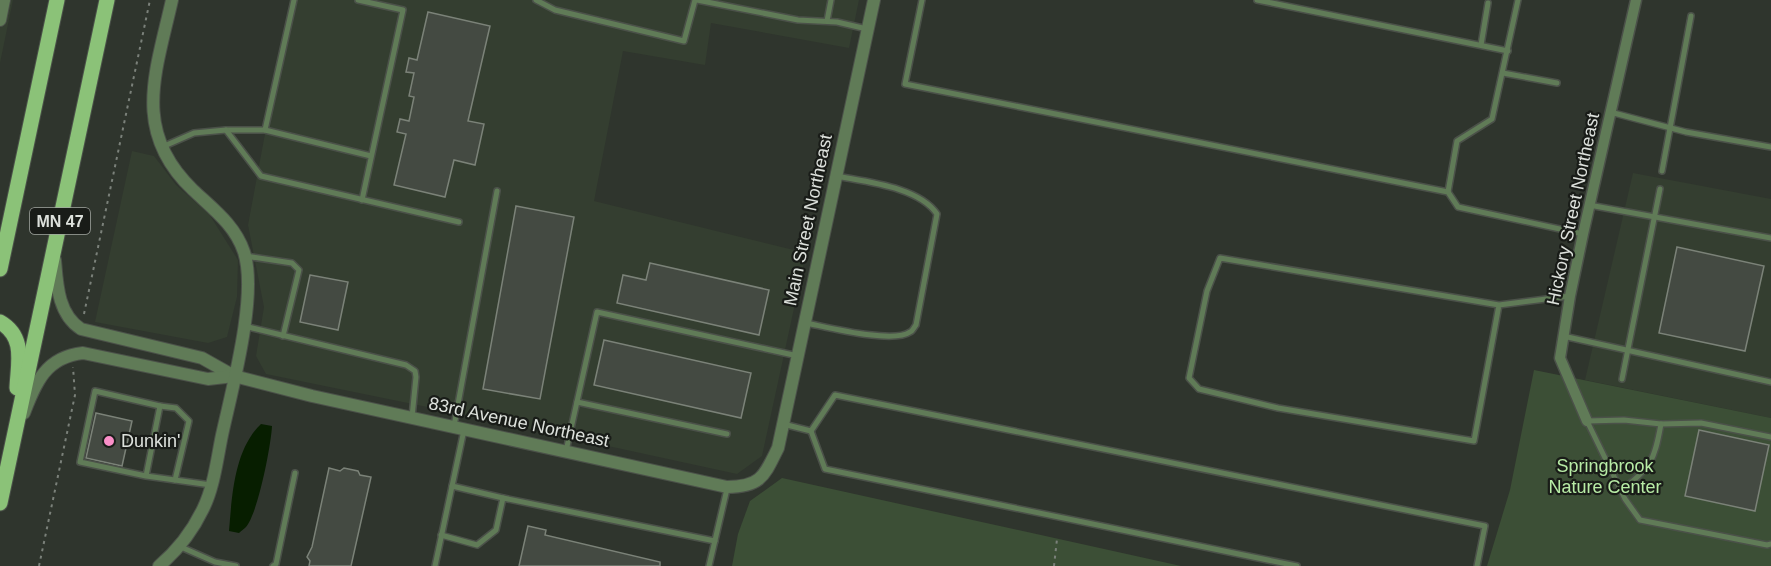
<svg xmlns="http://www.w3.org/2000/svg" width="1771" height="566" viewBox="0 0 1771 566" font-family="Helvetica,sans-serif">
<style>
.built{fill:#343e30}
.green{fill:#3c4f36}
.water{fill:#071e00}
.building{fill:#444a42;stroke:#7b8278;stroke-width:1.5}
.lines{fill:none;stroke-linecap:round;stroke-linejoin:round}
.service-casing{stroke:#4b5149;stroke-width:8}
.minor-casing{stroke:#4b5149;stroke-width:13}
.tertiary-casing{stroke:#4b5149;stroke-width:14}
.primary-casing{stroke:#4b5149;stroke-width:17}
.path{stroke:#7b817a;stroke-width:2;stroke-dasharray:3 4.5;stroke-linecap:butt}
.service{stroke:#607b57;stroke-width:5}
.minor{stroke:#607b57;stroke-width:10}
.tertiary{stroke:#607b57;stroke-width:12}
.primary{stroke:#8bc278;stroke-width:15}
.poi-dot{fill:#fa8fc8;stroke:#191c18;stroke-width:2}
.labels{text-anchor:middle;dominant-baseline:central;stroke-width:4.5;stroke-linejoin:round;paint-order:stroke}
.shield{fill:#191c18;stroke:#a2a6a1;stroke-width:1.5}
.shield-label{font-size:16px;font-weight:bold;fill:#dde1dc}
.street-label{font-size:18px;fill:#dde1dc;stroke:#191c18}
.poi-label{font-size:18px;fill:#dde1dc;stroke:#191c18;text-anchor:start}
.park-label{font-size:18px;fill:#b8eca6;stroke:#191c18}
</style>
<rect width="100%" height="100%" fill="#2f352d"/>
<g class="built">
<polygon points="0,0 13,0 0,63"/>
<polygon points="290,0 859,0 849,48 711,23 705,65 623,51 594,201 806,253 762,456 737,474 447,411 266,374 256,356 264,307 248,225"/>
<polygon points="132,151 154,156 176,185 209,214 238,260 237,297 227,337 208,343 95,322"/>
<polygon points="1633,173 1771,199 1771,418 1585,380"/>
</g>
<g class="green">
<polygon points="1534,370 1771,418 1771,566 1487,566 1510,490"/>
<polygon points="782,478 1181,566 732,566 738,534 750,501"/>
</g>
<path class="water" d="M261 424 272 426C271 446 258 513 246 527 244 529 241 531 239 533L229 531C232 496 234 450 261 424Z"/>
<g class="building">
<polygon points="428,12 490,26 468,121 484,124 475,165 454,160 445,197 394,185 406,134 397,132 400,119 409,121 414,97 409,96 414,73 406,72 409,58 417,60"/>
<polygon points="516,206 574,217 540,399 483,389"/>
<polygon points="1677,247 1764,266 1745,351 1659,333"/>
<polygon points="650,263 769,290 759,335 617,303 623,275 646,280"/>
<polygon points="310,275 348,282 338,330 300,322"/>
<polygon points="604,340 751,373 741,418 594,385"/>
<polygon points="96,413 132,421 122,466 86,458"/>
<polygon points="1699,430 1769,445 1755,511 1685,496"/>
<polygon points="329,468 340,471 344,468 358,471 360,475 371,477 351,566 309,566 310,561 307,557 312,547"/>
<polygon points="528,526 546,530 545,535 660,562 660,566 519,566"/>
</g>
<g class="lines">
<g class="service-casing">
<g id="service">
<polyline points="358,0 403,10 362,200"/>
<polyline points="536,0 555,10 684,41 695,0"/>
<polyline points="697,0 798,20 837,22 867,29"/>
<polyline points="922,0 905,84 1448,192 1458,207 1583,234"/>
<polyline points="1257,0 1508,51"/>
<polyline points="827,21 831,0"/>
<polyline points="1481,45 1488,3"/>
<polyline points="1503,73 1557,83"/>
<polyline points="1610,112 1686,132 1771,147"/>
<polyline points="226,130 265,130 294,0"/>
<polyline points="265,130 371,156"/>
<polyline points="162,147 194,133 226,130 261,176 459,222"/>
<polyline points="1662,171 1691,16"/>
<polyline points="1448,192 1457,141 1492,119 1518,0"/>
<polyline points="1589,205 1771,238"/>
<polyline points="245,256 292,263 299,270 283,336"/>
<polyline points="1499,305 1220,258 1207,291 1189,378 1199,389 1278,408 1474,441 1499,305 1570,296"/>
<path d="M806 323C827 327 893 344 910 332 913 331 914 327 916 325L937 214C919 187 867 182 836 176"/>
<polyline points="244,326 406,365 415,371 416,377 412,417"/>
<polyline points="1563,336 1771,382"/>
<polyline points="1622,379 1660,189"/>
<polyline points="577,402 727,434"/>
<polyline points="160,406 176,408 189,421 175,480"/>
<polyline points="783,424 811,431"/>
<polyline points="454,426 497,191"/>
<polyline points="811,431 835,395 1485,526 1477,566"/>
<polyline points="811,431 825,469 1297,566"/>
<polyline points="1771,437 1701,423 1661,424 1624,420 1587,421 1625,499 1640,520 1767,545 1771,544"/>
<polyline points="566,451 597,312 798,356"/>
<polyline points="146,476 80,462 95,391 160,406 146,476 211,485"/>
<polyline points="452,486 503,498"/>
<path d="M1621 491C1651 466 1654 463 1661 424"/>
<polyline points="441,535 477,545 496,530 503,498 715,541"/>
<polyline points="181,547 215,562 236,566"/>
<polyline points="273,566 276,564 295,473"/>
<polyline points="435,566 464,430"/>
<polyline points="709,566 727,489"/>
</g>
</g>
<g class="minor-casing">
<polyline id="minor" points="1587,421 1560,358 1570,296 1583,234 1636,0"/>
</g>
<g class="tertiary-casing">
<g id="tertiary">
<polyline points="0,20 4,0"/>
<path d="M55 260C57 285 58 314 81 329L202 358 234 376 312 396 727 487C761 487 764 476 778 448L874 0"/>
<path d="M24 413C36 382 46 357 83 353L208 379 234 376"/>
<path d="M159 566C178 550 192 532 203 509 214 487 217 459 222 435 232 389 258 295 244 252 235 225 213 209 193 190 131 131 156 72 172 0"/>
</g>
</g>
<g class="primary-casing">
<g id="primary">
<polyline points="0,269 57,0"/>
<path d="M0 322C26 337 18 363 17 388"/>
<polyline points="0,503 107,0"/>
</g>
</g>
<g class="path">
<polyline points="84,314 150,0"/>
<polyline points="39,566 75,395 73,367"/>
<polyline points="1054,566 1057,539"/>
</g>
<use href="#service" class="service"/>
<use href="#minor" class="minor"/>
<use href="#tertiary" class="tertiary"/>
<use href="#primary" class="primary"/>
</g>
<circle class="poi-dot" cx="109" cy="441" r="6"/>
<g class="labels">
<rect class="shield" x="30" y="208" width="60" height="26" rx="4.5"/>
<g class="shield-label">
<text x="60" y="221">MN 47</text>
</g>
<g class="street-label">
<text transform="translate(1573 209) rotate(-78)">Hickory Street Northeast</text>
<text transform="translate(808 220) rotate(-78)">Main Street Northeast</text>
<text transform="translate(519 422) rotate(12)">83rd Avenue Northeast</text>
</g>
<g class="poi-label">
<text x="121" y="441">Dunkin'</text>
</g>
<g class="park-label">
<text x="1605" y="466">Springbrook<tspan x="1605" dy="21">Nature Center</tspan></text>
</g>
</g>
</svg>
